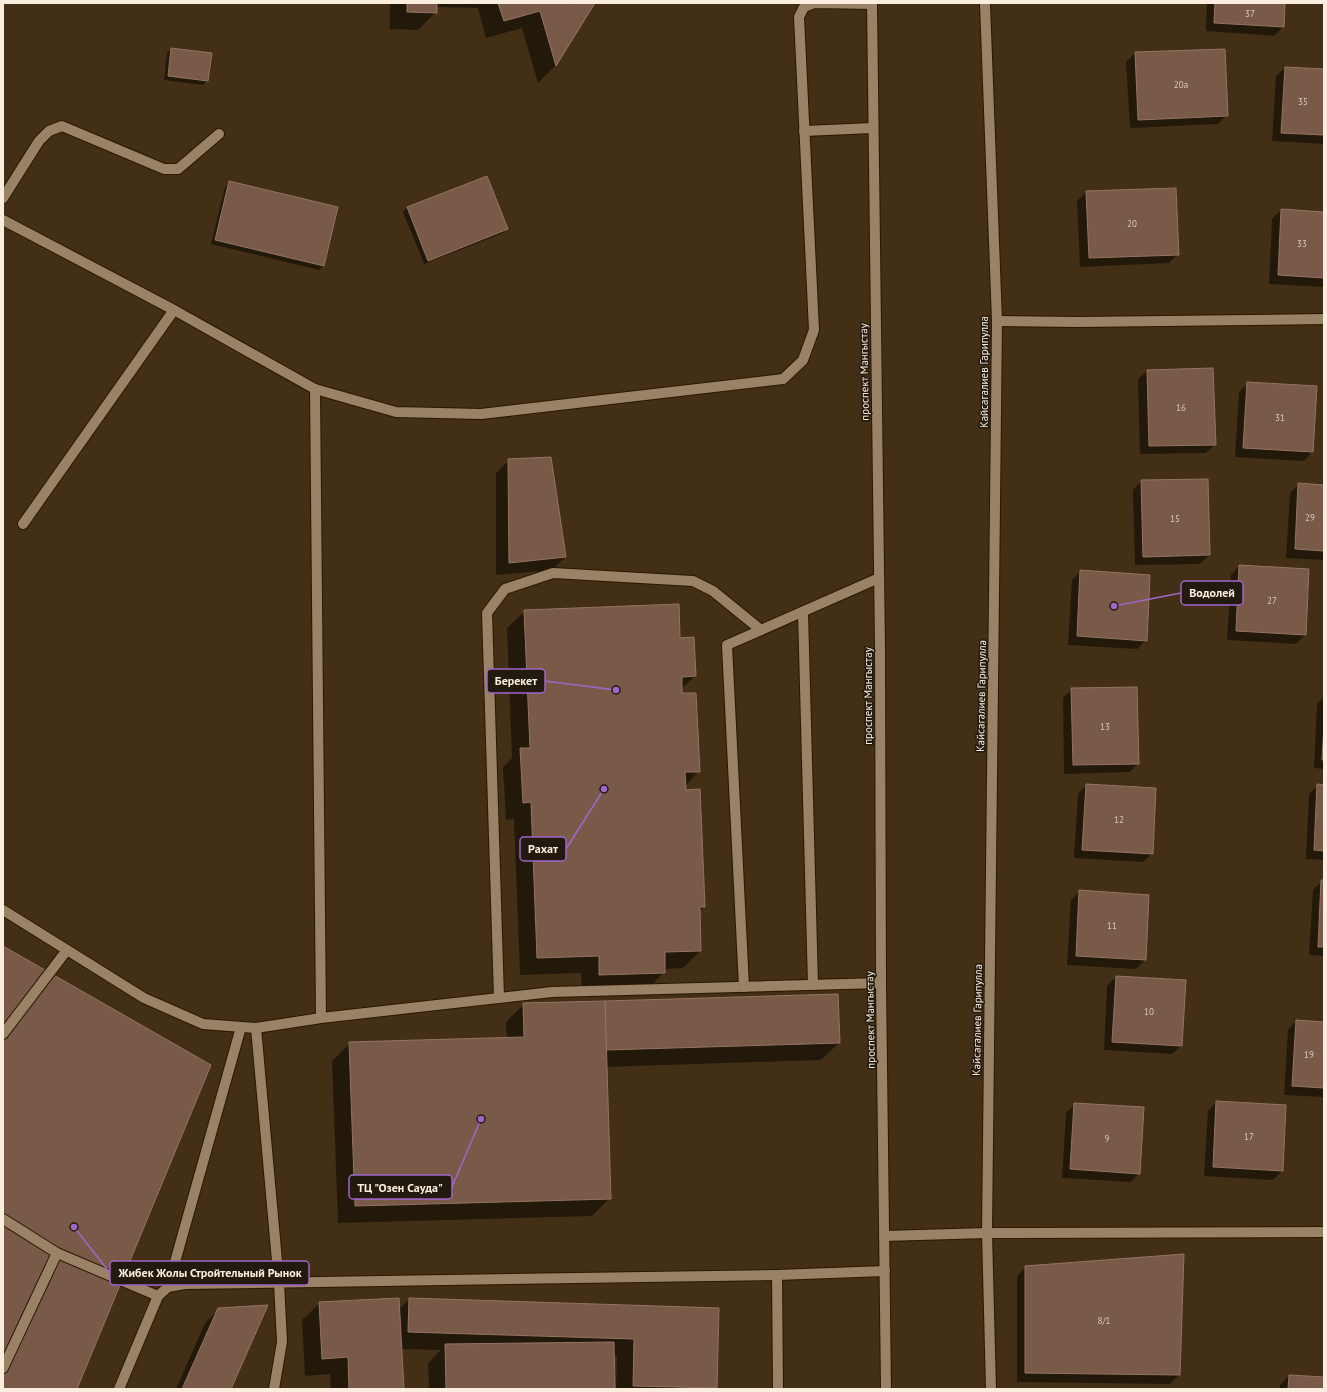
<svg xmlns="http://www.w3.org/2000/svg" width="1327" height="1392" viewBox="0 0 1327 1392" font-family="'PT Sans',sans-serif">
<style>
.shadow{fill:#0007}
.building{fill:#795a48;stroke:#947461}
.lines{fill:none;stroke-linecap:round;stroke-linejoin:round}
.lane-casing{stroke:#291700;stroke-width:12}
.street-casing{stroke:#291700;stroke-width:12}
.secondary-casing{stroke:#291700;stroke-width:12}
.lane{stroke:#998266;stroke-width:10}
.street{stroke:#998266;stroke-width:10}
.secondary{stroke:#998266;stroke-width:10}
.labels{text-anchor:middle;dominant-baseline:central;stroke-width:3;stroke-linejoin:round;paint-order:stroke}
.number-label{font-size:9px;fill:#dac9b9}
.street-label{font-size:11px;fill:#fbeedf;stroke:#221a0e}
.leader{fill:none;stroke:#a166c9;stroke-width:1.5}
.callout-dot{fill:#a166c9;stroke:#221a0e;stroke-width:1.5}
.callout{fill:#221a0e;stroke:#a166c9;stroke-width:1.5}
.callout-label{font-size:12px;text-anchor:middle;font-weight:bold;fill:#fbeedf}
</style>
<rect width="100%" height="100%" fill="#432f15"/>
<g class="shadow">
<polygon points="390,3 569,3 570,6 572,3 594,3 555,66 538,83 522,28 486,38 478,8 436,7 436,12 418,30 390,29"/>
<polygon points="1207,3 1284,3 1283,27 1274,36 1206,31"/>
<polygon points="171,49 207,81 203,85 164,80 167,53"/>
<polygon points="1135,53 1227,115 1218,124 1130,128 1126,62"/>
<polygon points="1285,68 1324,70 1324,144 1272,141 1276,76"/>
<polygon points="487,177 507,229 503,233 424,264 403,212 407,208"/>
<polygon points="229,182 323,266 319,270 211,244 225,187"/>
<polygon points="1086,192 1178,254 1169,263 1080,267 1077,201"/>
<polygon points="1281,210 1324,213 1324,287 1269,284 1272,219"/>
<polygon points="1147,371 1215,444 1206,453 1140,454 1138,379"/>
<polygon points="1248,383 1312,452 1304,461 1235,457 1239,392"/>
<polygon points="509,460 565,557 552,570 496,575 496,473"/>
<polygon points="1142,481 1209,555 1200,564 1135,565 1133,490"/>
<polygon points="1299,484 1324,486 1324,560 1286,558 1290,493"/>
<polygon points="1239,566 1305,635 1296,644 1227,640 1231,575"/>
<polygon points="1081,571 1146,640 1137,649 1068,645 1072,580"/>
<polygon points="525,611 679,639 695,676 681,689 699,771 685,786 704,907 699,912 700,951 683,968 664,969 664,972 647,990 582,992 581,973 520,975 514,819 506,820 503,767 512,758 507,628"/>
<polygon points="1072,689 1138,763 1130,772 1064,774 1063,698"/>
<polygon points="1324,697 1324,769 1314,768 1317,704"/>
<polygon points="1086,785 1152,854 1143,862 1074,858 1078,794"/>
<polygon points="1318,785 1324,786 1324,860 1306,859 1309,794"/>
<polygon points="1322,881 1324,881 1324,956 1309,955 1313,890"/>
<polygon points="1080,891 1148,896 1145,960 1136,969 1067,965 1071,900"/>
<polygon points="1116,977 1181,1046 1172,1054 1104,1050 1107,986"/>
<polygon points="524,1004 839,1043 821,1060 605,1067 610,1198 592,1216 338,1223 332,1061 350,1043 507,1039 506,1022"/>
<polygon points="1296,1021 1324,1023 1324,1097 1284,1095 1288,1030"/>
<polygon points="1216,1102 1282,1171 1273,1180 1204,1176 1208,1111"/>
<polygon points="1075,1104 1139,1173 1131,1182 1062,1178 1066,1113"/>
<polygon points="1026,1267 1179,1375 1170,1384 1017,1382 1017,1276"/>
<polygon points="409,1299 718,1309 716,1388 616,1389 617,1356 613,1356 614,1389 429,1389 428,1363 441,1350 401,1349 403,1389 331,1389 330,1374 305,1376 302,1320 320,1303 399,1310"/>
<polygon points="219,1309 230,1389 176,1389 205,1323"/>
<polygon points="1289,1376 1324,1378 1324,1389 1280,1389 1280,1385"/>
</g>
<g class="building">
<polygon points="407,3 437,3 437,13 407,12"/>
<polygon points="498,3 570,3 571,6 574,3 595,3 556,66 540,11 504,21"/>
<polygon points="1215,3 1285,3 1284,27 1214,23"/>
<polygon points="171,48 212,53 208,81 168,76"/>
<polygon points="1225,49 1228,116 1138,120 1135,52"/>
<polygon points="1285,67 1324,69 1324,135 1281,133"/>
<polygon points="487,176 508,229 428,261 407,207"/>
<polygon points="229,181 338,207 324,266 215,240"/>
<polygon points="1176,188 1179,255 1089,258 1086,191"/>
<polygon points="1281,209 1324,212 1324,278 1278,275"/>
<polygon points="1213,368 1216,445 1149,446 1147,370"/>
<polygon points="1247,382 1317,386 1313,452 1243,448"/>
<polygon points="551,457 566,557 509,563 508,459"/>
<polygon points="1208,479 1210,555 1143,557 1141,480"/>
<polygon points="1298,483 1324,485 1324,551 1295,549"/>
<polygon points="1239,565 1309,569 1306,635 1236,631"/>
<polygon points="1080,570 1150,575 1147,641 1077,636"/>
<polygon points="679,604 680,638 694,637 696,676 682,677 682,693 696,693 700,772 685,772 686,790 700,789 705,907 700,907 701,951 665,952 665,973 599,975 599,956 537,958 531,802 523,803 520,748 530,748 524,610"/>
<polygon points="1137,687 1139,764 1073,765 1071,688"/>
<polygon points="1324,725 1324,760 1322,760"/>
<polygon points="1086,784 1156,788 1153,854 1082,850"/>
<polygon points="1317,784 1324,785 1324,851 1314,850"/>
<polygon points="1321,880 1324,880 1324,947 1318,947"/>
<polygon points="1079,890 1149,895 1146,960 1076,956"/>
<polygon points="3,946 211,1065 77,1389 3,1389"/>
<polygon points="1116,976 1186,980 1182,1046 1112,1042"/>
<polygon points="838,994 840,1043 606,1050 605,1001"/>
<polygon points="605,1001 611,1199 355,1206 349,1042 524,1037 523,1003"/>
<polygon points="1296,1020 1324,1022 1324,1088 1292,1086"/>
<polygon points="1216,1101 1286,1105 1283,1171 1213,1167"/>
<polygon points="1074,1103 1144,1107 1140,1174 1070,1169"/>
<polygon points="1184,1254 1180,1375 1025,1373 1025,1266"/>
<polygon points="399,1298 404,1389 349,1389 348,1357 322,1359 319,1302"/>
<polygon points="409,1298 719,1308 717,1388 633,1386 634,1339 408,1332"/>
<polygon points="268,1305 231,1389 182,1389 218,1308"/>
<polygon points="614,1342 615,1389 446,1389 445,1344"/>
<polygon points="1289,1375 1324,1377 1324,1389 1288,1389"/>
</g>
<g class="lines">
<g class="lane-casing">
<g id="lane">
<polyline points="804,131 873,128"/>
<polyline points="3,198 39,141 49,131 62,126 164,169 178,169 219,134"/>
<polyline points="3,220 174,310 315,389 396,412 481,414 783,379 803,360 814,330 799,17 804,7 814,3 872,4"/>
<polyline points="315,389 321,1018"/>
<polyline points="23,524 174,310"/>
<polyline points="803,612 813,985"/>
<polyline points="3,910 144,998 203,1024 256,1028 321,1018 552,992 881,983"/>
<polyline points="744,987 727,645 879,578"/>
<polyline points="499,998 487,613 505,589 553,573 693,581 713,591 761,630"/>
<polyline points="256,1028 279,1283 282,1342 274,1389"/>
<polyline points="3,1034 67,950"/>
<polyline points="3,1219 57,1253 158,1296"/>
<polyline points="777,1275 778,1389"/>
<polyline points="168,1287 241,1027"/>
<polyline points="3,1368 57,1253"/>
<polyline points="119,1389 158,1296 168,1287 185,1284 777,1275 885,1271"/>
</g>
</g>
<g class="street-casing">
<g id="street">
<polyline points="985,4 997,321 987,1233 991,1389"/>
<polyline points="997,321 1078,322 1324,319"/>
<polyline points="884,1236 987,1233 1324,1232"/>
</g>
</g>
<g class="secondary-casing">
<polyline id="secondary" points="872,3 880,648 881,983 886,1389"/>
</g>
<use href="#lane" class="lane"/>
<use href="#street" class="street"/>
<use href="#secondary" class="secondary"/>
</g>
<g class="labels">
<g class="number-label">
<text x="1250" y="13">37</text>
<text x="1181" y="84">20а</text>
<text x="1303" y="101">35</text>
<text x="1132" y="223">20</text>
<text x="1302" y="243">33</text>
<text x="1181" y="407">16</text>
<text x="1280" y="417">31</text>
<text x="1310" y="517">29</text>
<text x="1175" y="518">15</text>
<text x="1272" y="600">27</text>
<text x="1105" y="726">13</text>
<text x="1119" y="819">12</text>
<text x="1112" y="925">11</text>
<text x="1149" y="1011">10</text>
<text x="1309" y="1054">19</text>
<text x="1249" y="1136">17</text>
<text x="1107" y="1138">9</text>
<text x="1104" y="1320">8/1</text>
</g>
<g class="street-label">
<text transform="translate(864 372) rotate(-91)">проспект Мангыстау</text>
<text transform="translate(984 372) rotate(-90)">Кайсагалиев Гарипулла</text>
<text transform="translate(868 696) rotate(-90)">проспект Мангыстау</text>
<text transform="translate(981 696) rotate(-89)">Кайсагалиев Гарипулла</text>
<text transform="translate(870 1020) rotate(-91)">проспект Мангыстау</text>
<text transform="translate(977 1020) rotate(-89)">Кайсагалиев Гарипулла</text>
</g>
</g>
<path class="leader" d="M1114 606L1181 593M616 690L545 681M604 789L566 849M481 1119L452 1187M74 1227L110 1273"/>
<g class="callout-dot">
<circle cx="1114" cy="606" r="4"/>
<circle cx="616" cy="690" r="4"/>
<circle cx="604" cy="789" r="4"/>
<circle cx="481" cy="1119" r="4"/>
<circle cx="74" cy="1227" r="4"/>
</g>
<g class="callout">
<rect x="1181" y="581" width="62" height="24" rx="4"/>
<rect x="487" y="669" width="58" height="24" rx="4"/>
<rect x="520" y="837" width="46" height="24" rx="4"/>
<rect x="349" y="1175" width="103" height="24" rx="4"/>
<rect x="110" y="1261" width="199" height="24" rx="4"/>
</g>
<g class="callout-label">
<text x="1212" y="597">Водолей</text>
<text x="516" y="685">Берекет</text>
<text x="543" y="853">Рахат</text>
<text x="400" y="1192">ТЦ "Озен Сауда"</text>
<text x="210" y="1277">Жибек Жолы Стройтельный Рынок</text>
</g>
<rect width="1327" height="1392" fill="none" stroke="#fbeedf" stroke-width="8"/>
</svg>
